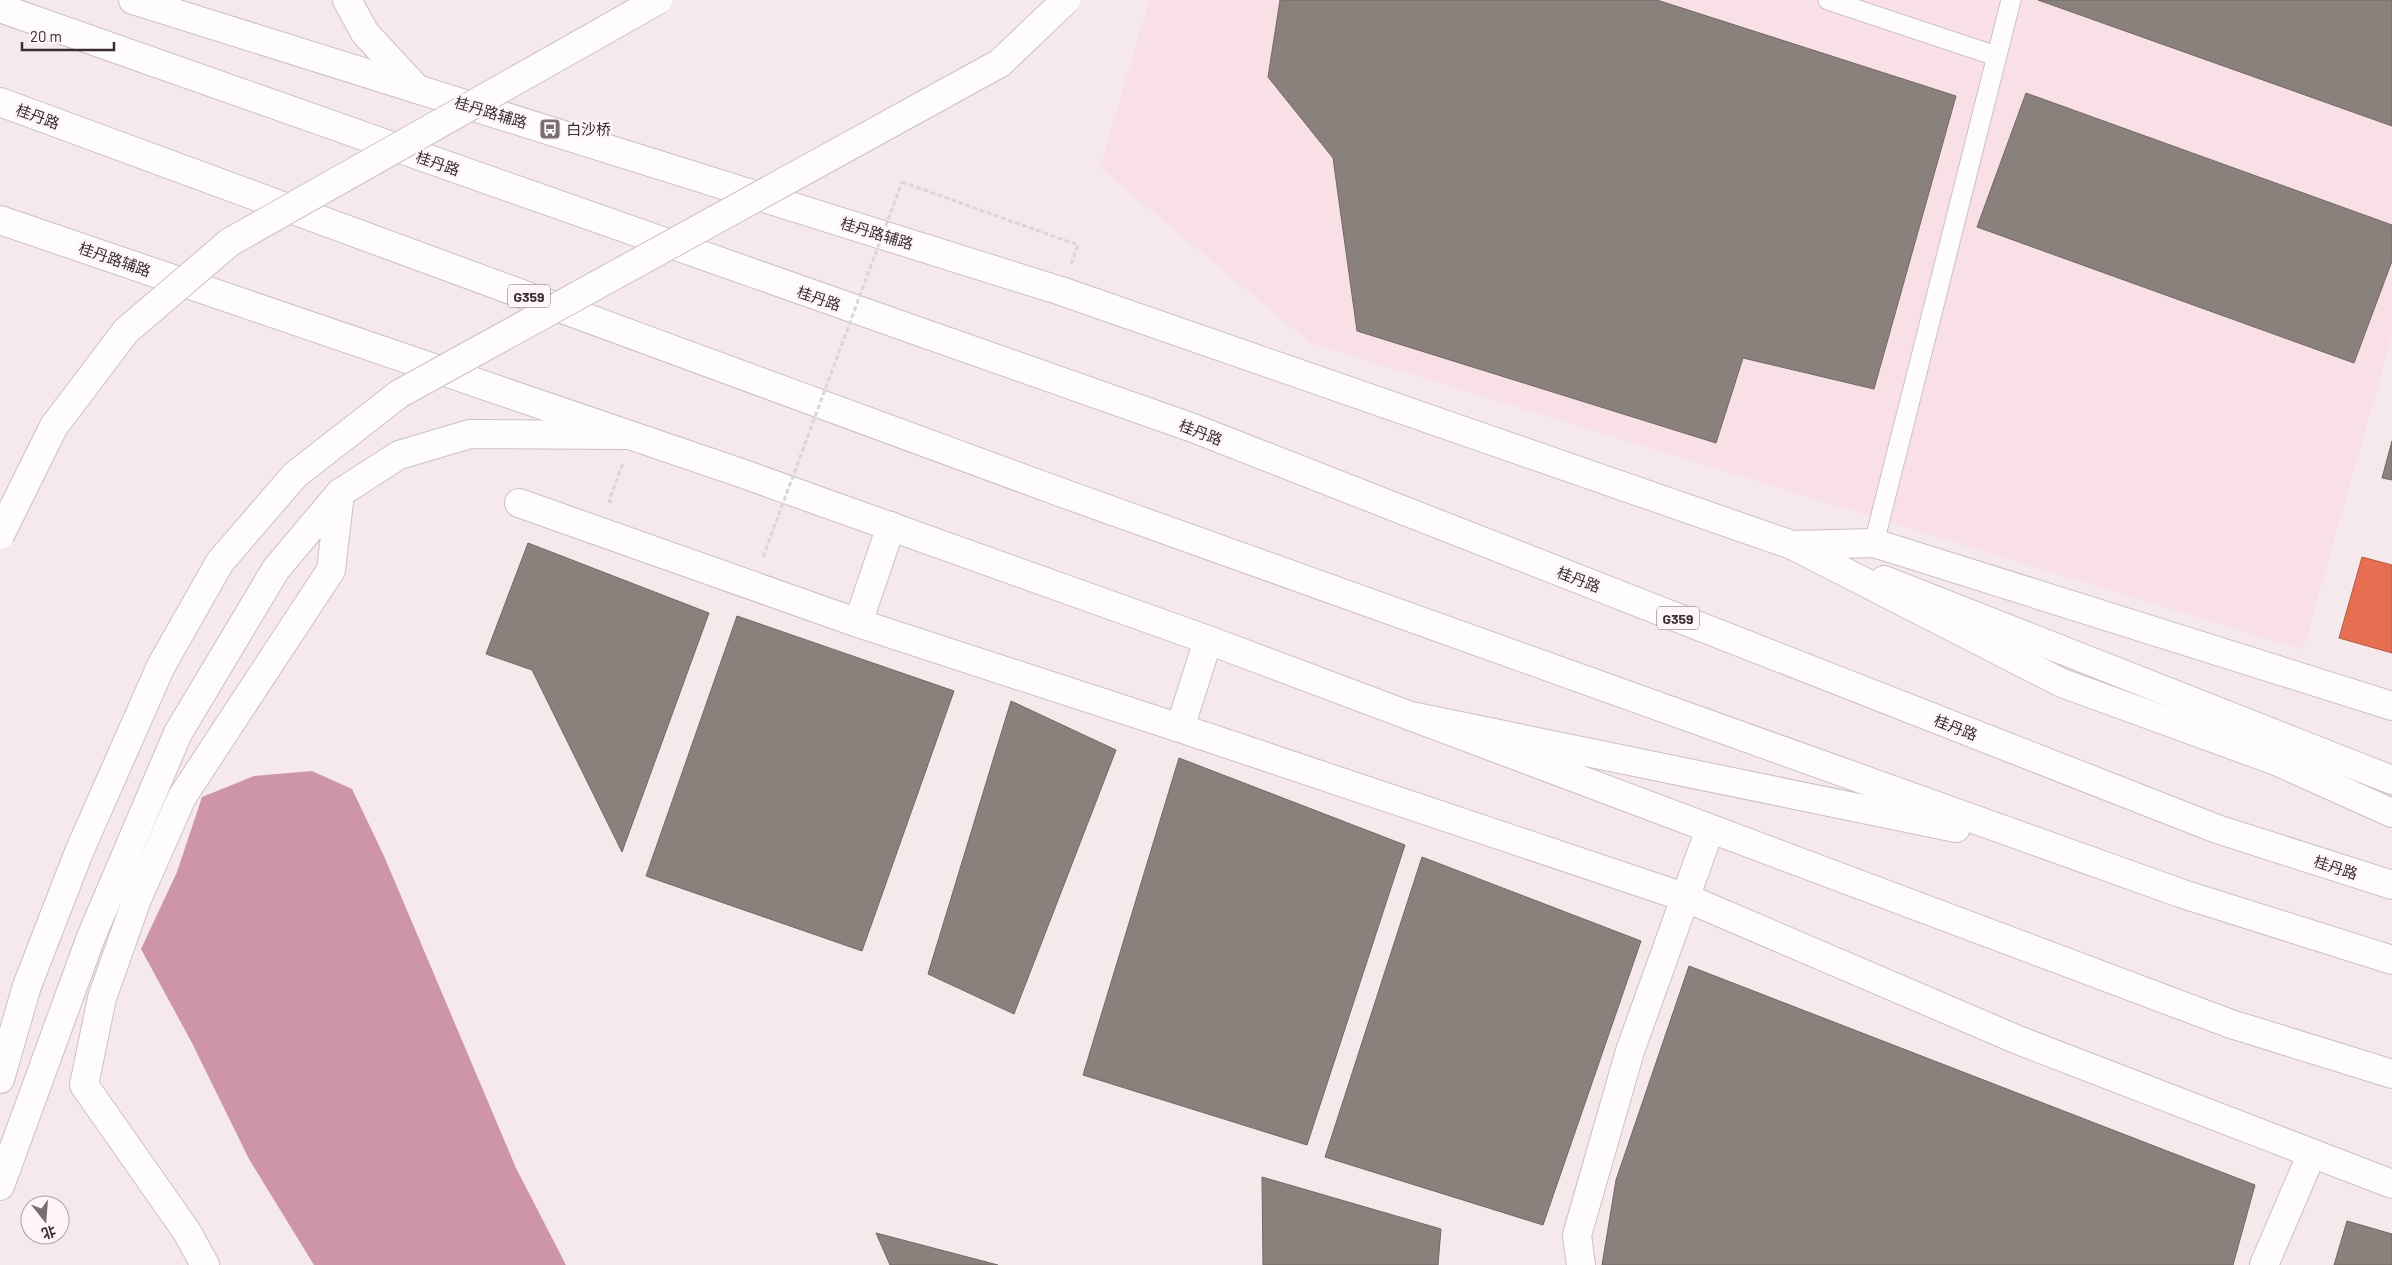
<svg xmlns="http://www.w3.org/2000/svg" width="2392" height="1265" viewBox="0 0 2392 1265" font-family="Barlow,'Noto Sans SC',sans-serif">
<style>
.built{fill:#f9e0e6}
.water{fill:#ce94a8}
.shops{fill:#e76f51;stroke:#b35b47}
.industry{fill:#8a817c;stroke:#726865}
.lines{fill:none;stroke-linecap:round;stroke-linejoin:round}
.service-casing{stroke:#cdc0c4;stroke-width:21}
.minor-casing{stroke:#cdc0c4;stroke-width:30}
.tertiary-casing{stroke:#cdc0c4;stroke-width:30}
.secondary-casing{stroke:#cdc0c4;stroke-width:30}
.trunk-casing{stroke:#cdc0c4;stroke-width:30}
.path{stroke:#dbd6d8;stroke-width:3;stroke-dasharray:5 2.5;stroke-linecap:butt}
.service{stroke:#fefcfc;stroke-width:19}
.minor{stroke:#fefcfc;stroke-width:28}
.tertiary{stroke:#fefcfc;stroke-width:28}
.secondary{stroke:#fefcfc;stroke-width:28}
.trunk{stroke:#fefcfc;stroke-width:28}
.tertiary-bridge-casing{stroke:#cdc0c4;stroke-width:30;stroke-linecap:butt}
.secondary-bridge-casing{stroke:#cdc0c4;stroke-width:30;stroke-linecap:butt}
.path-bridge{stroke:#dbd6d8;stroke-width:3;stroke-dasharray:5 2.5;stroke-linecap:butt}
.tertiary-bridge{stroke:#fefcfc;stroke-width:28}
.secondary-bridge{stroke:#fefcfc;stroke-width:28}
.labels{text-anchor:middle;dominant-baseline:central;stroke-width:5;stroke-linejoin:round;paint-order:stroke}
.shield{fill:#fdf5f7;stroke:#74686c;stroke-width:1}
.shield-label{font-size:14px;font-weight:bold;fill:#3a2c30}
.street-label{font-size:15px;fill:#3a2c30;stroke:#fdf5f7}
.poi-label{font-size:15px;fill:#3a2c30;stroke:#fdf5f7;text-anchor:start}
</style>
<rect width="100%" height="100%" fill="#f5e9ec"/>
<polygon class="built" points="1149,0 2392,0 2392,336 2303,650 1310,343 1100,168"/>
<polygon class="water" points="312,771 352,789 384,856 516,1168 566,1265 314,1265 249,1159 192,1043 141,949 177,872 202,797 254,776"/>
<polygon class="shops" points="2362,557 2392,565 2392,653 2339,638"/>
<g class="industry">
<polygon points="1280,0 1657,0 1956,96 1874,389 1743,358 1716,443 1357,331 1333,158 1268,77"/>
<polygon points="2038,0 2392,0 2392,126"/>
<polygon points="2026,93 2392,225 2392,261 2354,363 1977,227"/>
<polygon points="2392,441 2392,480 2382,478"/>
<polygon points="528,543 709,613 622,852 532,670 486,654"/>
<polygon points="737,616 954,691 862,951 646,876"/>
<polygon points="1011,701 1116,750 1014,1014 928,974"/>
<polygon points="1179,758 1405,845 1307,1145 1083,1075"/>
<polygon points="1422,857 1641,941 1543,1225 1325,1157"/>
<polygon points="1689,966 2255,1185 2233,1265 1602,1265 1616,1180"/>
<polygon points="1262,1177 1441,1229 1438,1265 1263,1265"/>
<polygon points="2347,1221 2392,1234 2392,1265 2334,1265"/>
<polygon points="876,1233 998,1265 890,1265"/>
</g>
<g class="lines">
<g class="service-casing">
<g id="service">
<polyline points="1828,0 1996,56"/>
<polyline points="1874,543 2011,0"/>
</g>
</g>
<g class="minor-casing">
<g id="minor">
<polyline points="519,503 858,623 1180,728 1684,897 2018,1040 2392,1184"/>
<polyline points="858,623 891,526"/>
<polyline points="1180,728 1208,640"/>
<polyline points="205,1265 187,1232 84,1085 102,998 137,899 182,797 331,570 340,493"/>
<polyline points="1581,1265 1577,1235 1630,1051 1710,829"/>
<polyline points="2264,1265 2312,1153"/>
</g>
</g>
<g class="tertiary-casing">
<g id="tertiary">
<polyline points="0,1079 27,986"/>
<polyline points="0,1186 91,937 178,733 276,569 340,493 399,455 470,434 625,435"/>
</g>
</g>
<g class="secondary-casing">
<g id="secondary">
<polyline points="133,0 1061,291 1792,545 1874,543 2392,706"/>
<polyline points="347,0 365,33 416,88"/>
<polyline points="0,220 741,473 1208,640 2231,1024 2392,1074"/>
<polyline points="1884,580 2392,780"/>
</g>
</g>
<g class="trunk-casing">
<g id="trunk">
<polyline points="0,8 1193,428 2217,829 2392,885"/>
<polyline points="0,102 1057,491 2183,894 2392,960"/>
<polyline points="1792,545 2062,683 2276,761 2392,813"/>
<polyline points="1411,716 1956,828"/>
</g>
</g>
<g class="path">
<polyline points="902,182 1078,245 1071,264"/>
<polyline points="612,502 609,501 623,463"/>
</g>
<use href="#service" class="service"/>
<use href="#minor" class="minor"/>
<use href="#tertiary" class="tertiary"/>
<use href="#secondary" class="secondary"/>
<use href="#trunk" class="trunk"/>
<g class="tertiary-bridge-casing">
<polyline id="tertiary-bridge" points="27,986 79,852 161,666 220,562 295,475 399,394 1000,63 1066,0"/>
</g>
<g class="secondary-bridge-casing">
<polyline id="secondary-bridge" points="0,535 54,426 126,331 230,242 658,0"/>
</g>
<polyline class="path-bridge" points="763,557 902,182"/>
<use href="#tertiary-bridge" class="tertiary-bridge"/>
<use href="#secondary-bridge" class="secondary-bridge"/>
</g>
<defs>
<g id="bus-square" transform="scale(1.125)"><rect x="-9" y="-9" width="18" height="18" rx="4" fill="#7b6e72" stroke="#fdf5f7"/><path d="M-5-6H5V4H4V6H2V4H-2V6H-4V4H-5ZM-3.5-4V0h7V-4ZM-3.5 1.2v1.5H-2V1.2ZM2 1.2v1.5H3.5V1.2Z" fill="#fff"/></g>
</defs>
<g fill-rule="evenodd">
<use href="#bus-square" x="550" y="129"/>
</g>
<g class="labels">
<g class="shield">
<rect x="508" y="284.5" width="42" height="23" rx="4"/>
<rect x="1657" y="606.5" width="42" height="23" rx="4"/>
</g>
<g class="shield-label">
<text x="529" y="296">G359</text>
<text x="1678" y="618">G359</text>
</g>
<g class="street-label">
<text transform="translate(491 112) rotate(17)">桂丹路辅路</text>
<text transform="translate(38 116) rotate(20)">桂丹路</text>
<text transform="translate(438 163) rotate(19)">桂丹路</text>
<text transform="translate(877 233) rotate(17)">桂丹路辅路</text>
<text transform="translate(115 259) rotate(19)">桂丹路辅路</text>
<text transform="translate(819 298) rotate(19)">桂丹路</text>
<text transform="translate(1201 432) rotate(21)">桂丹路</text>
<text transform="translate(1579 579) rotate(21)">桂丹路</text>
<text transform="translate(1956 727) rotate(21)">桂丹路</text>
<text transform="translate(2336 867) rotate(18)">桂丹路</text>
</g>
<g class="poi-label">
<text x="566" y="129">白沙桥</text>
</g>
</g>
<g transform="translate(45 1220) rotate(163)"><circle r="24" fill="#fdf5f7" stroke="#afa5a7"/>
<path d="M0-4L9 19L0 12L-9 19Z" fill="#7b6e72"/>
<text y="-8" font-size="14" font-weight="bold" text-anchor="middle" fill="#3a2c30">北</text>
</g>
<path d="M22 42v8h92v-8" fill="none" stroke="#3a2c30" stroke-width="2.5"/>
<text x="30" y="42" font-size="15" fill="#3a2c30" stroke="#fdf5f7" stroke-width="4" paint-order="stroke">20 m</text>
</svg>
